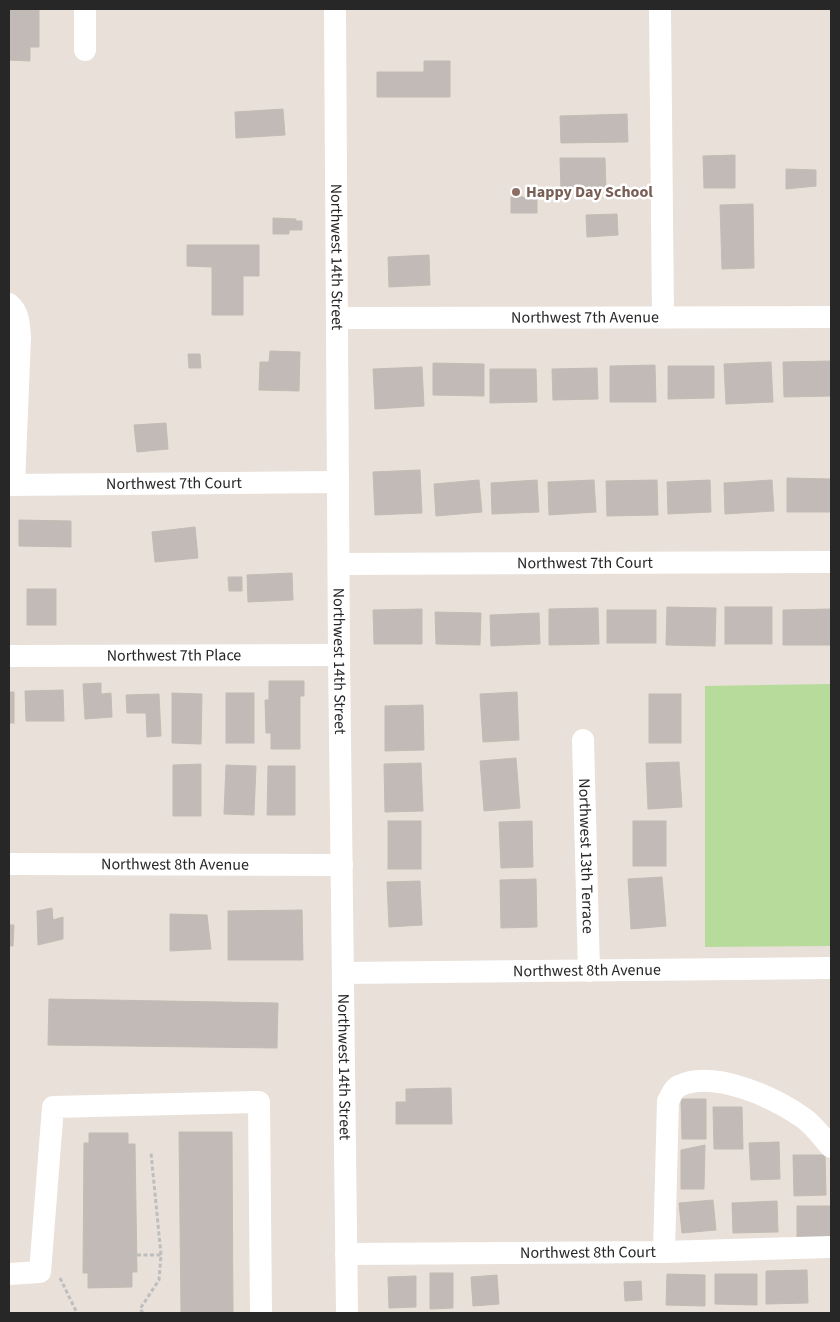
<svg xmlns="http://www.w3.org/2000/svg" width="840" height="1322" viewBox="0 0 840 1322" font-family="'Source Sans 3',sans-serif">
<style>
.grass{fill:#b7db9a}
.building{fill:#c1bab6;stroke:#c3bcb4}
.lines{fill:none;stroke-linecap:round;stroke-linejoin:round}
.path{stroke:#bebebe;stroke-width:3;stroke-dasharray:4 2.5;stroke-linecap:butt}
.minor{stroke:#fff;stroke-width:22}
.education-dot{fill:#8d6e63;stroke:#fff;stroke-width:2}
.labels{text-anchor:middle;dominant-baseline:central;stroke-width:5;stroke-linejoin:round;paint-order:stroke}
.education-label{font-size:16px;font-weight:bold;fill:#785e54;stroke:#fff;text-anchor:start}
.street-label{font-size:16px;fill:#272727;stroke:#fff}
</style>
<rect width="100%" height="100%" fill="#e8e0d9"/>
<polygon class="grass" points="831,684 831,946 705,947 705,686"/>
<g class="building">
<polygon points="29,9 39,9 39,47 30,47 30,61 9,60 9,10"/>
<polygon points="424,61 450,61 450,97 377,97 377,72 424,72"/>
<polygon points="283,109 285,135 236,138 235,112"/>
<polygon points="627,114 628,142 561,143 560,116"/>
<polygon points="735,155 735,188 704,188 703,156"/>
<polygon points="560,158 605,158 606,190 561,191"/>
<polygon points="786,169 816,170 816,186 786,189"/>
<rect x="511" y="197" width="26" height="16"/>
<polygon points="753,204 754,268 722,269 720,205"/>
<polygon points="617,214 618,235 587,237 586,215"/>
<polygon points="273,218 296,219 296,221 302,221 302,230 289,230 289,234 273,234"/>
<polygon points="187,245 259,245 259,276 243,276 243,315 212,315 212,267 187,266"/>
<polygon points="429,255 430,285 389,287 388,257"/>
<polygon points="270,351 300,352 299,391 259,390 260,362 269,362"/>
<polygon points="188,354 200,354 201,368 189,368"/>
<polygon points="831,361 831,396 784,397 783,362"/>
<polygon points="771,362 773,402 726,404 724,364"/>
<polygon points="433,363 484,364 484,396 433,395"/>
<polygon points="655,365 656,402 610,402 610,366"/>
<polygon points="668,366 714,366 714,398 668,399"/>
<polygon points="422,367 424,406 375,409 373,369"/>
<polygon points="597,368 598,399 553,400 552,369"/>
<polygon points="490,369 536,369 537,402 490,403"/>
<polygon points="166,423 168,449 137,452 134,425"/>
<polygon points="420,470 422,513 375,515 373,472"/>
<polygon points="787,478 831,479 831,512 787,512"/>
<polygon points="479,480 482,512 436,516 434,484"/>
<polygon points="537,480 539,512 492,514 491,483"/>
<polygon points="594,480 596,512 549,515 548,482"/>
<polygon points="657,480 658,515 607,516 606,481"/>
<polygon points="710,480 711,512 668,514 667,482"/>
<polygon points="772,480 774,511 725,514 724,483"/>
<polygon points="19,520 71,521 71,547 19,546"/>
<polygon points="195,527 198,558 155,562 152,532"/>
<polygon points="292,573 293,600 248,602 247,575"/>
<polygon points="228,577 242,577 242,591 229,591"/>
<rect x="27" y="589" width="29" height="36"/>
<polygon points="667,607 716,608 715,646 666,645"/>
<rect x="725" y="607" width="47" height="37"/>
<polygon points="598,608 599,644 549,645 549,609"/>
<polygon points="422,609 422,644 374,644 373,610"/>
<polygon points="831,609 831,645 783,645 783,610"/>
<rect x="607" y="610" width="49" height="33"/>
<polygon points="435,612 481,613 480,645 436,644"/>
<polygon points="539,613 540,644 491,646 490,615"/>
<polygon points="269,681 304,681 304,696 300,696 300,749 271,749 271,733 266,733 265,700 269,700"/>
<polygon points="101,683 101,694 111,693 112,717 85,719 83,684"/>
<polygon points="63,690 64,721 26,721 25,691"/>
<rect x="9" y="692" width="5" height="31"/>
<polygon points="517,692 519,740 483,742 480,694"/>
<polygon points="172,693 202,694 201,744 172,743"/>
<rect x="226" y="693" width="28" height="50"/>
<polygon points="159,694 161,736 147,737 146,713 127,713 126,695"/>
<rect x="649" y="694" width="32" height="49"/>
<polygon points="423,705 424,750 385,751 385,706"/>
<polygon points="516,758 520,808 484,811 480,761"/>
<polygon points="679,762 682,807 648,809 646,763"/>
<polygon points="421,763 423,811 385,812 384,764"/>
<polygon points="201,764 201,816 173,816 173,765"/>
<polygon points="226,765 256,766 254,815 224,814"/>
<polygon points="268,766 295,766 295,815 267,815"/>
<rect x="388" y="821" width="33" height="48"/>
<polygon points="532,821 533,867 501,868 499,822"/>
<rect x="633" y="821" width="33" height="45"/>
<polygon points="662,877 666,926 631,929 628,879"/>
<polygon points="536,879 537,927 501,928 500,880"/>
<polygon points="420,881 422,925 389,927 387,882"/>
<polygon points="52,908 53,920 63,917 63,939 38,945 37,911"/>
<polygon points="302,910 303,960 228,960 228,911"/>
<polygon points="170,914 207,915 211,949 170,951"/>
<polygon points="9,925 14,925 13,946 9,946"/>
<polygon points="49,999 278,1003 277,1048 48,1045"/>
<polygon points="451,1088 452,1124 396,1124 396,1102 406,1102 406,1089"/>
<polygon points="681,1099 706,1099 706,1139 682,1139"/>
<polygon points="713,1107 742,1107 743,1149 714,1149"/>
<polygon points="179,1132 232,1132 233,1313 181,1313"/>
<polygon points="89,1133 128,1133 128,1144 135,1144 137,1272 132,1272 132,1287 88,1288 88,1273 83,1273 84,1143 89,1143"/>
<polygon points="779,1142 780,1179 751,1180 749,1143"/>
<polygon points="705,1145 704,1189 681,1189 681,1150"/>
<polygon points="793,1155 825,1155 826,1195 794,1196"/>
<polygon points="713,1200 716,1230 682,1233 679,1203"/>
<polygon points="777,1201 778,1232 733,1233 732,1203"/>
<rect x="797" y="1206" width="34" height="31"/>
<polygon points="807,1270 808,1303 766,1304 766,1271"/>
<polygon points="430,1273 453,1273 453,1308 430,1309"/>
<polygon points="667,1274 705,1275 705,1306 666,1305"/>
<polygon points="715,1274 757,1274 757,1305 715,1304"/>
<polygon points="497,1275 499,1304 473,1306 471,1277"/>
<polygon points="416,1276 416,1307 389,1308 388,1277"/>
<polygon points="641,1281 642,1300 625,1301 624,1282"/>
</g>
<g class="lines">
<g class="path">
<polyline points="137,1255 161,1255"/>
<polyline points="60,1278 77,1313"/>
<polyline points="143,1313 140,1309 159,1280 161,1255 151,1153"/>
</g>
<g class="minor">
<polyline points="85,9 85,50"/>
<path id="s1" d="M335 9 339 655 347 1313"/>
<polyline points="660,9 663,317"/>
<path d="M9 304C19 312 19 325 20 337L14 485"/>
<path id="s2" d="M337 318 831 317"/>
<path id="s3" d="M9 485 338 482"/>
<path id="s4" d="M339 564 831 562"/>
<path id="s5" d="M9 656 339 655"/>
<path id="s6" d="M583 740 589 971"/>
<path id="s7" d="M9 864 342 865"/>
<path id="s8" d="M343 973 831 968"/>
<path d="M664 1252 668 1101C671 1096 674 1088 679 1086 713 1069 773 1097 802 1117 813 1124 822 1137 831 1147"/>
<path id="s9" d="M346 1254 664 1252 831 1247"/>
<polyline points="9,1274 40,1272 53,1107 259,1102 261,1313"/>
</g>
</g>
<circle class="education-dot" cx="516" cy="192" r="5"/>
<g class="labels">
<g class="education-label">
<text x="526" y="192">Happy Day School</text>
</g>
<g class="street-label">
<text stroke="none"><textPath href="#s1" startOffset="248">Northwest 14th Street</textPath></text>
<text stroke="none"><textPath href="#s2" startOffset="248">Northwest 7th Avenue</textPath></text>
<text stroke="none"><textPath href="#s3" startOffset="165">Northwest 7th Court</textPath></text>
<text stroke="none"><textPath href="#s4" startOffset="246">Northwest 7th Court</textPath></text>
<text stroke="none"><textPath href="#s5" startOffset="165">Northwest 7th Place</textPath></text>
<text stroke="none"><textPath href="#s1" startOffset="652">Northwest 14th Street</textPath></text>
<text stroke="none"><textPath href="#s6" startOffset="116">Northwest 13th Terrace</textPath></text>
<text stroke="none"><textPath href="#s7" startOffset="166">Northwest 8th Avenue</textPath></text>
<text stroke="none"><textPath href="#s8" startOffset="244">Northwest 8th Avenue</textPath></text>
<text stroke="none"><textPath href="#s1" startOffset="1058">Northwest 14th Street</textPath></text>
<text stroke="none"><textPath href="#s9" startOffset="242">Northwest 8th Court</textPath></text>
</g>
</g>
<rect width="840" height="1322" fill="none" stroke="#272727" stroke-width="20"/>
</svg>
